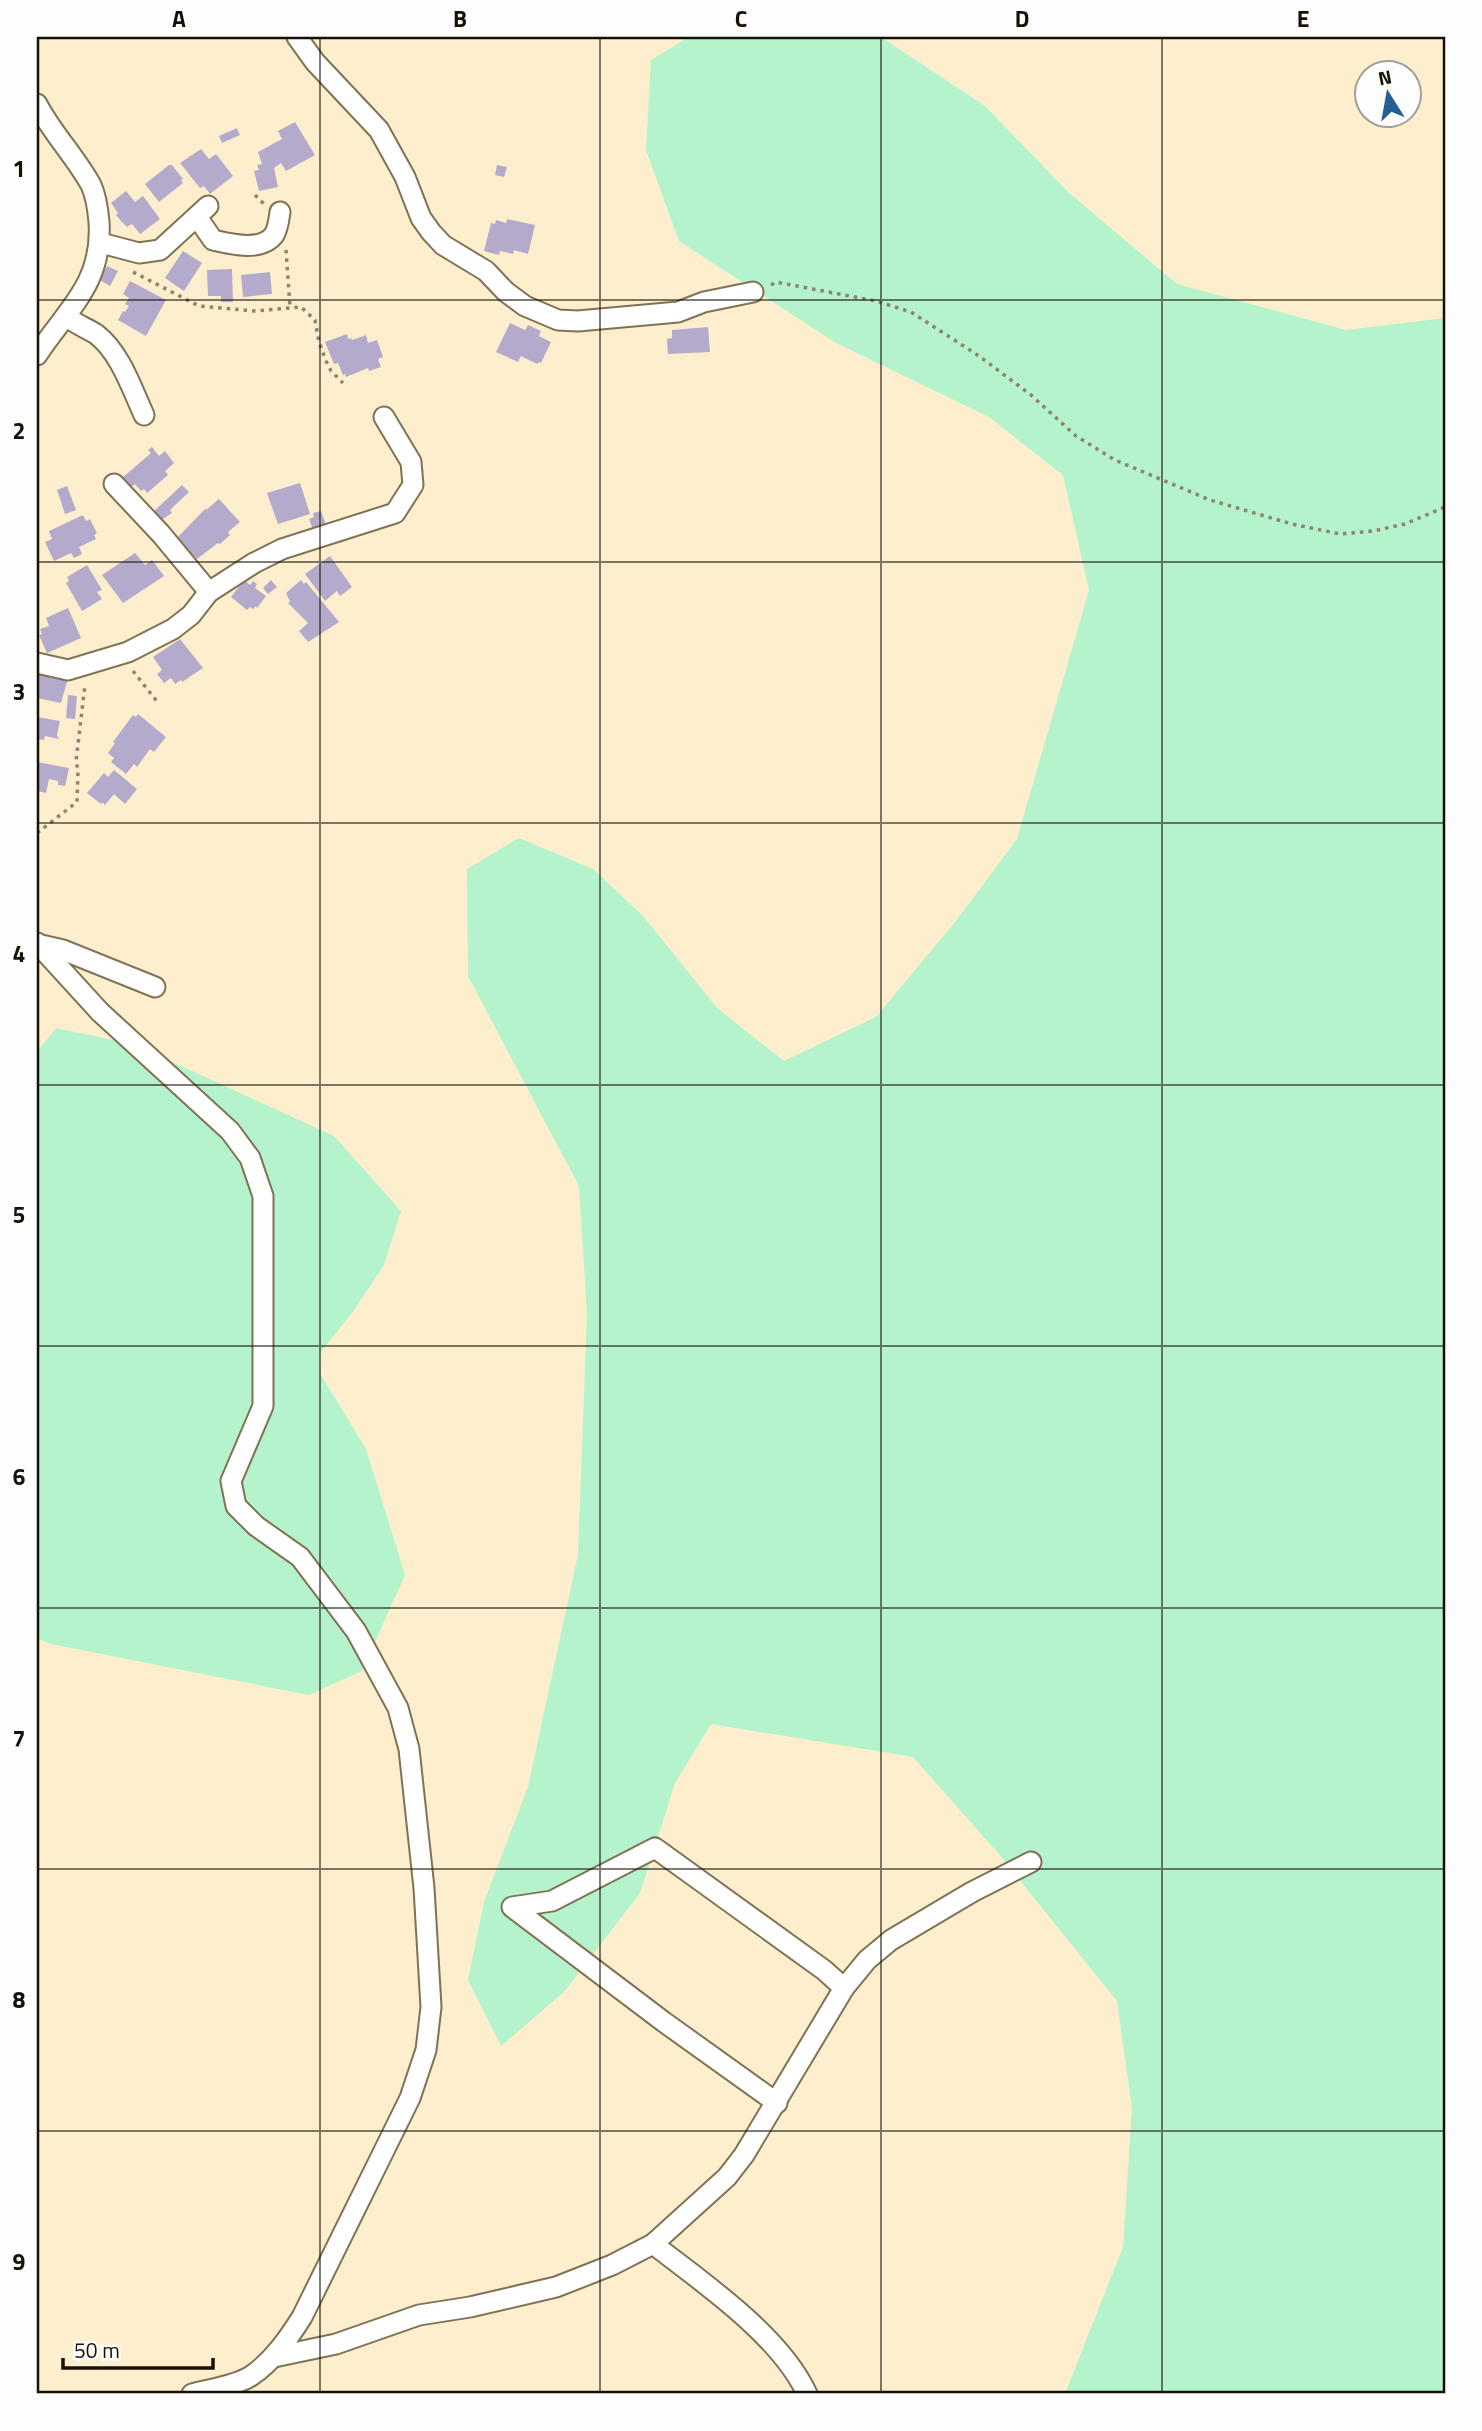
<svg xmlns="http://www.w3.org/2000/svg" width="1482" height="2431" viewBox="0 0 1482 2431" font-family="'Titillium Web',sans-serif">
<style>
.green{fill:#b4f3cb}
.building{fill:#b4aacb}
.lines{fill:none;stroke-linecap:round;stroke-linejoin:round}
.minor-casing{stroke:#7f7354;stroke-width:23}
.path{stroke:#8e856d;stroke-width:3.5;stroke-dasharray:3.5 5;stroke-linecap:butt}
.minor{stroke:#fff;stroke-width:19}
.grid{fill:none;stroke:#161105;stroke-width:2;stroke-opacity:0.55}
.neatline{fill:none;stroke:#161105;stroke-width:2.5}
.grid-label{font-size:23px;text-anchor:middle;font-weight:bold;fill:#161105}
</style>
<rect width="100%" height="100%" fill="#fdefcd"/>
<g class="green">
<polygon points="689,37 881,37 985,106 1068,192 1177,284 1346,330 1445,318 1445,2394 1065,2394 1123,2247 1132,2109 1117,2001 998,1853 913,1757 711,1724 675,1783 640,1893 564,1992 501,2046 468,1980 484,1902 528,1787 578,1555 587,1314 579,1186 468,976 467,869 519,838 593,869 644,917 717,1008 784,1061 876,1017 956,921 1017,839 1089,590 1063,475 989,417 836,343 679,241 646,150 651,60"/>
<polygon points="56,1028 133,1044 334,1136 401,1211 384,1265 352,1313 320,1353 321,1375 366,1449 405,1575 362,1671 309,1695 51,1644 37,1638 37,1052"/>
</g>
<g class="building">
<polygon points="295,122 315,155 286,171 281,163 274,168 278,187 259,191 254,171 259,170 257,165 262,164 258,152 282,139 278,131"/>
<polygon points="237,128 240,135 222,143 219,136"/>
<polygon points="201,149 209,159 216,154 233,176 210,194 204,186 200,188 180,163"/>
<polygon points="169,165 172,165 183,179 181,180 183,183 159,202 145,184"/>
<polygon points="497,165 507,167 504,177 495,175"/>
<polygon points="126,191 135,202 143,196 160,219 140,234 132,224 127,227 121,221 116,215 118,213 111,203"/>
<polygon points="507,219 535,225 528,254 514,250 513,254 500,251 499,255 484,251 491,223 495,224 496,220 506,223"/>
<polygon points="183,251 202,263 184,291 165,278"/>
<polygon points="107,266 118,271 110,286 100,280"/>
<polygon points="232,269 233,302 221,302 221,296 208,296 207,270"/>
<polygon points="270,272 272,294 243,297 241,275"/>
<polygon points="130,281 166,300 146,336 118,320 123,311 125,312 129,306 125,304 129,298 123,294"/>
<polygon points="510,323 525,330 528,325 541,331 539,336 551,342 541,363 539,362 537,364 521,356 518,362 496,352"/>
<polygon points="708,327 710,352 668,354 667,339 672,338 672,330"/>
<polygon points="347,334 348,339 351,338 352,340 366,335 368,343 377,340 383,357 378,359 381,367 369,371 368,368 346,377 345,374 343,375 338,363 334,364 325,342"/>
<polygon points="152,447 159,456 165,451 174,463 165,471 168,475 147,493 144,489 141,491 135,484 130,488 122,478 151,453 148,450"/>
<polygon points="300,483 310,514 278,524 267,493"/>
<polygon points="182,485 189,492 170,510 172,513 160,521 152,513"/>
<polygon points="67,486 76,510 65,514 57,490"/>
<polygon points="219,499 240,522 228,532 230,535 220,544 218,543 197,559 177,538 205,509 206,510"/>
<polygon points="321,511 327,527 314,532 309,519 314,517 313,513"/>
<polygon points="83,515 86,521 90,519 97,533 94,535 96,539 79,547 82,554 74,558 71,553 54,561 45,542 52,539 49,531"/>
<polygon points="135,553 145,565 152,560 164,576 123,603 102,575"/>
<polygon points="330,556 352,587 340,596 337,591 325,601 305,574"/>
<polygon points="87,565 102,590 97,592 102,599 82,611 66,583 69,581 67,577"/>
<polygon points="244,580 250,585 253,581 257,584 255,588 266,596 257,608 256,606 253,609 250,607 247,610 231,597"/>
<polygon points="271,580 277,587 268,594 263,588"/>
<polygon points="301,580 304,584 306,582 339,622 308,642 299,631 308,623 288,603 290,602 286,593"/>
<polygon points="68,608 81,638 47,653 39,635 42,634 40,629 49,626 46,618"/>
<polygon points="180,639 203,668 182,682 181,680 175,684 171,678 164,683 157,674 162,670 153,657"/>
<polygon points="44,671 44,674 68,678 61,703 37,698 37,672"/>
<polygon points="68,695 77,696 75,719 66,718"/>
<polygon points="138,714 166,737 154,752 150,749 137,767 134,764 126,774 111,762 114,758 108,753 115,743 113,742 133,715 136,717"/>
<polygon points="37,717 60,721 57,735 59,739 45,736 44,740 37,739"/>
<polygon points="37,762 69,768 65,786 58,785 58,781 49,779 46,793 37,791"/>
<polygon points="114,770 137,789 125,804 114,794 105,805 102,802 101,804 87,793 104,773 108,777"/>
</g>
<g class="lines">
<g class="minor-casing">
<g id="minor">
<polyline points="297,37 315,62 379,130 405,177 421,218 431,232 443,245 486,271 506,292 525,306 558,320 578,321 678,312 704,302 753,292"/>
<path d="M37 104C52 133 75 156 91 185 96 196 98 210 99 222 103 284 67 309 37 355"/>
<path d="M197 217 213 240C231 244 261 252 274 235 278 229 279 219 280 212"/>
<polyline points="101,243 139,253 160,250 208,206"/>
<path d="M67 317C76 324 86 328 96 334 120 352 132 389 144 415"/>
<polyline points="114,484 161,534 209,592"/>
<polyline points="37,663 68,670 128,652 173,629 191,615 209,592 254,563 282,549 395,513 413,485 411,462 384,417"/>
<path d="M37 943 100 1012 230 1131 250 1158 263 1196V1406L231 1481 236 1506 256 1526 300 1557 356 1631 398 1708 409 1749 424 1888 431 2007 426 2050 410 2098 302 2317C288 2339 273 2361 251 2376 235 2386 210 2389 192 2394"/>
<polyline points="37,944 63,950 155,987"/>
<polyline points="777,2103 664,2022 512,1907 552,1901 655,1848 824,1970 844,1988"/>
<path d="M653 2244C702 2282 781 2336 807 2394"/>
<polyline points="274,2357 336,2344 419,2315 470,2307 556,2287 612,2265 653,2244 727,2177 744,2155 844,1988 867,1960 891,1940 972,1892 1031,1862"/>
</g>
</g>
<g class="path">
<polyline points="255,195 264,204"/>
<polyline points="286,250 290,307"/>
<polyline points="133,272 199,306 256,311 301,307 315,320 319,342 326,361 331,371 343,383"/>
<polyline points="771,285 776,282 876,301 911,312 979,356 1031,395 1076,436 1115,460 1210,500 1292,524 1340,534 1373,531 1405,524 1445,507"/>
<polyline points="133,671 159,704"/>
<polyline points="37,833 77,802 78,770 76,761 85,685"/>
</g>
<use href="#minor" class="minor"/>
</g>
<path class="grid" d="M320 37V2394M600 37V2394M881 37V2394M1162 37V2394M37 300H1445M37 562H1445M37 823H1445M37 1085H1445M37 1346H1445M37 1608H1445M37 1869H1445M37 2131H1445"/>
<rect width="1482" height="2431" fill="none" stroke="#fdfdfd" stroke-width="77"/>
<g transform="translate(1388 94) rotate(349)"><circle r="33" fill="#fdfdfd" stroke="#a19f9a" stroke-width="2"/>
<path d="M0-5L12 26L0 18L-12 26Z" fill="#265e96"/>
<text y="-10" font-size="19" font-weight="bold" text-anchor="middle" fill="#161105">N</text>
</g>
<path d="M63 2358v10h150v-10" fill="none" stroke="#161105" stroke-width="3.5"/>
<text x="74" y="2358" font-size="21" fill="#161105" stroke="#fdfdfd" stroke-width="5" paint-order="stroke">50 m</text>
<rect x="38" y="38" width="1406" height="2354" class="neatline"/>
<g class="grid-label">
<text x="179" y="27">A</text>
<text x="460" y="27">B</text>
<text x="741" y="27">C</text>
<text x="1022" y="27">D</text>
<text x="1303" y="27">E</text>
<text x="19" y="177">1</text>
<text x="19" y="439">2</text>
<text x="19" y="700">3</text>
<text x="19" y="962">4</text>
<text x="19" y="1223">5</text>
<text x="19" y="1485">6</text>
<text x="19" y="1747">7</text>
<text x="19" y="2008">8</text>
<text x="19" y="2270">9</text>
</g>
</svg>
